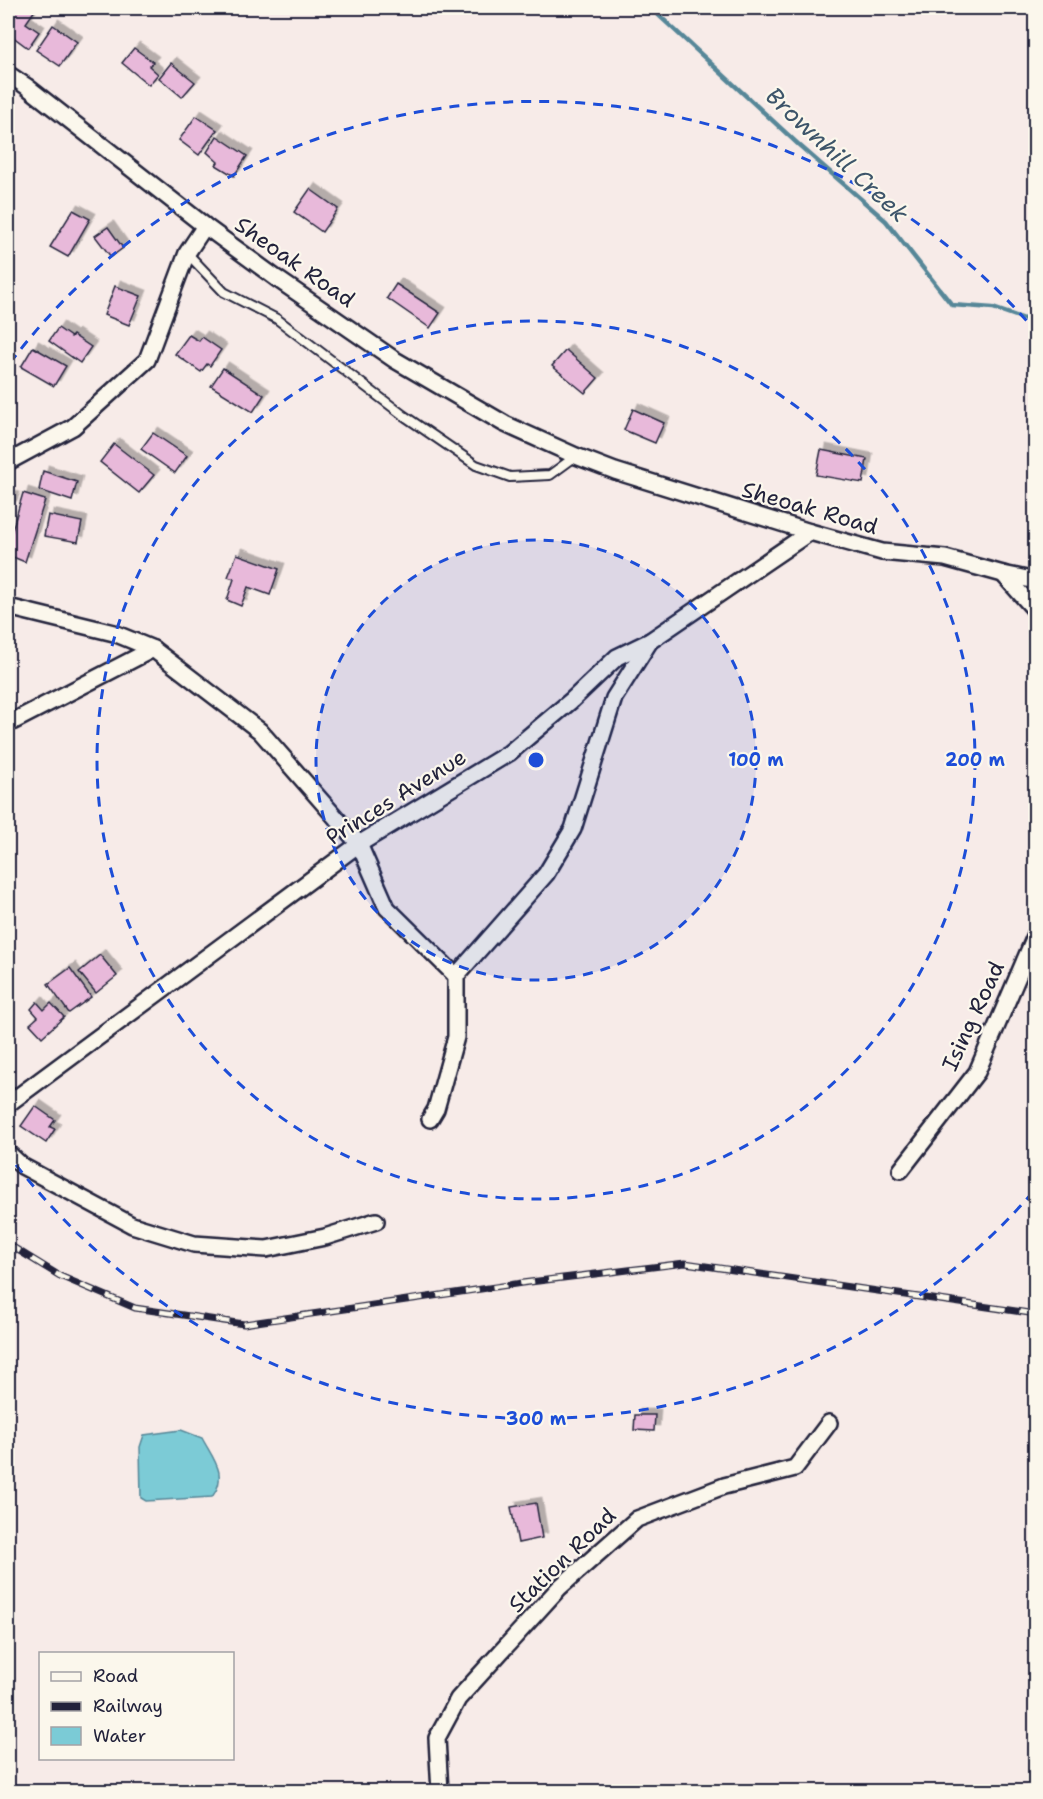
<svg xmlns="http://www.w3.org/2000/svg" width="1043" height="1799" viewBox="0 0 1043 1799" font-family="'Shantell Sans',sans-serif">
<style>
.water{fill:#7bcbd6;stroke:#578798;stroke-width:1.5}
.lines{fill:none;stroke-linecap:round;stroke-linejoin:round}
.stream{stroke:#578798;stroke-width:4.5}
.building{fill:#e8b9da;stroke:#22223b;stroke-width:1.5;filter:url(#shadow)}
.service-casing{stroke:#22223b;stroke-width:12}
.minor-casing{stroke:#22223b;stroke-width:20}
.service{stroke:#fbf7ec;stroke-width:8}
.minor{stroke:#fbf7ec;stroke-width:15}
.rail-casing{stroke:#22223b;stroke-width:7}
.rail{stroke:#fbf7ec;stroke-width:4.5;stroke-dasharray:14;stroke-linecap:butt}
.ring{fill:none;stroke:#1d4ed8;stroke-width:3;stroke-dasharray:10 8}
.labels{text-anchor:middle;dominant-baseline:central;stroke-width:4.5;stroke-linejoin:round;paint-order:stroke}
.street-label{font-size:22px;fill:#22223b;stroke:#fbf7ec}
.water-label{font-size:24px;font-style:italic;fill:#3d556a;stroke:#fbf7ec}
.centre{fill:#1d4ed8;stroke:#fbf7ec;stroke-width:3}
.ring-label{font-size:18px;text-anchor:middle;font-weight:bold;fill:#1d4ed8;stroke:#fbf7ec;stroke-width:4.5;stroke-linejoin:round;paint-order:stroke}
</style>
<defs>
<filter id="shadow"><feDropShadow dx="5.5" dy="-5.5" stdDeviation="0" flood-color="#0004"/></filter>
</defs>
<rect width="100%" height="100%" fill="#f7ebe8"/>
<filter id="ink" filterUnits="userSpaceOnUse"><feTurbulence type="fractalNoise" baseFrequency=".0167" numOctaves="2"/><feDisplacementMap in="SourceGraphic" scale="12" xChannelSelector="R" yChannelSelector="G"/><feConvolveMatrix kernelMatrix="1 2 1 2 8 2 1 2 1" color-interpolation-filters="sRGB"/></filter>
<g filter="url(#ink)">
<path class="water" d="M181 1430 202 1438C213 1459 229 1475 212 1497L146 1501 141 1498 140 1447 144 1435Z"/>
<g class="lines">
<polyline class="stream" points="651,8 799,145 886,221 952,305 993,308 1036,323"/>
</g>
<g class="building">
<polygon points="14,8 32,8 35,10 26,23 39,32 28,48 8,33 8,17"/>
<polygon points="53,25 77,42 60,66 36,50"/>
<polygon points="134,48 153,62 149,66 158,74 149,85 122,63"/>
<polygon points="171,63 195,82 182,97 159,78"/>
<polygon points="196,116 217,130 199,155 179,140"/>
<polygon points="217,136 247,156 234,176 216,165 218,162 207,152"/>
<polygon points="310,189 338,209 322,232 294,212"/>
<polygon points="73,210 90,219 68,257 50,247"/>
<polygon points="108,227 123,248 111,257 95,236"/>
<polygon points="396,284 440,313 430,328 387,298"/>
<polygon points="115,286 141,296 129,325 104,315"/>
<polygon points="58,328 71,337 73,335 91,347 80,363 49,341"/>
<polygon points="189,335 199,341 202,337 221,350 210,366 207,364 201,372 175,354"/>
<polygon points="33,347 66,366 54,386 21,367"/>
<polygon points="566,350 598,378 585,393 552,366"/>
<polygon points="223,368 264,395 253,412 211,386"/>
<polygon points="633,409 664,423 655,443 624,430"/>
<polygon points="153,433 187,456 175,473 141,449"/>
<polygon points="114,444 154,475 139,493 100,462"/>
<polygon points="821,450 867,459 863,483 816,475"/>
<polygon points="43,471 77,482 72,501 39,490"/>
<polygon points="23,493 45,500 25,562 8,555 8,544"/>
<polygon points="8,496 14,498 11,506 8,506"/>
<polygon points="48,515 82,522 78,542 44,536"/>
<polygon points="237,554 279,569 270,595 248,587 241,606 227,600 234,579 228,577"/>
<polygon points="100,955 117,976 96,993 79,972"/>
<polygon points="70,968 91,997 69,1013 48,984"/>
<polygon points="37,1002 44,1010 51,1003 64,1017 42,1037 30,1024 38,1017 31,1009"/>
<polygon points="35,1106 55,1120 50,1127 55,1129 46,1143 21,1126"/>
<polygon points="635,1415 655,1415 654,1431 634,1430"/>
<polygon points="536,1503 542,1538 518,1543 511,1507"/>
</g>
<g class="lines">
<g class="service-casing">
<polyline id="service" points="187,253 224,292 277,319 403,415 476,465 510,477 550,475 576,456"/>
</g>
<g class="minor-casing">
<g id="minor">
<polyline points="8,74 26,86 205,226 276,278 395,360 505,424 576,456 615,471 810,532 882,552 945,558 1003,574 1036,581"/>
<polyline points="8,462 73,427 147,360 187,253 205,226"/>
<polyline points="1003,574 1036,611"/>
<polyline points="8,607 114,633 153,649 260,731 359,844 387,908 456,976"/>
<polyline points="8,724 153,649"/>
<polyline points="456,976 546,874 573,829 614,698 650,641"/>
<polyline points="8,1104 359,844 509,753 572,700 617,657 650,641 810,532"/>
<polyline points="430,1119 436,1109 456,1037 456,976"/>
<polyline points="8,1153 22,1166 132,1225 194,1244 266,1249 325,1237 376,1221"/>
<polyline points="901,1170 977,1072 1036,934"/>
<polyline points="440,1792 437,1738 458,1699 559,1588 637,1519 724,1486 795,1468 829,1423"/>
</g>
</g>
<use href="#service" class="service"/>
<use href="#minor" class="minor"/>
<g class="rail-casing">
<polyline id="rail" points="8,1244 60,1276 135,1308 244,1324 522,1283 685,1263 1036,1314"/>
</g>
<use href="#rail" class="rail"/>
</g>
</g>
<circle cx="536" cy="760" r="220" fill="#1d4ed8" fill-opacity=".12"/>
<g class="ring">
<circle cx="536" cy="760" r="220"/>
<circle cx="536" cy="760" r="439"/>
<path d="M1033 1192A659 659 0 0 1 10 1157M10 363A659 659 0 0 1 1033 328"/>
</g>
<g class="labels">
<g class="street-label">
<text transform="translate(295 262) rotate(35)">Sheoak Road</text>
<text transform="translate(810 508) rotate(16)">Sheoak Road</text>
<text transform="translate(396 797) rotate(-32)">Princes Avenue</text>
<text transform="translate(973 1016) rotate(-65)">Ising Road</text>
<text transform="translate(562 1560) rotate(-44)">Station Road</text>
</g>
<g class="water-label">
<text transform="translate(837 155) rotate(43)">Brownhill Creek</text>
</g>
</g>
<circle cx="536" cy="760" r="9" class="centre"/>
<g class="ring-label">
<text x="756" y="766">100 m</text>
<text x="975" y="766">200 m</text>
<text x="536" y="1425">300 m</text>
</g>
<rect width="1043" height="1799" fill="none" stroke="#fbf7ec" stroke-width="30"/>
<rect x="15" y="15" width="1013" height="1769" fill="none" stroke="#22223b" stroke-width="2" filter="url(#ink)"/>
<rect x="39" y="1652" width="195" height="108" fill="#fbf7ec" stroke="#a4a2a5" stroke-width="1.5"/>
<rect x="51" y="1672" width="30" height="9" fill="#fbf7ec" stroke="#a4a2a5" stroke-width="1.5"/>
<text x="93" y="1682" font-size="18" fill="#22223b">Road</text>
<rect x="51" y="1702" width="30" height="9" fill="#22223b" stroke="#a4a2a5" stroke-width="1.5"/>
<text x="93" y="1712" font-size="18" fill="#22223b">Railway</text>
<rect x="51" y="1727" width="30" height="18" fill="#7bcbd6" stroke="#a4a2a5" stroke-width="1.5"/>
<text x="93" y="1742" font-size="18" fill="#22223b">Water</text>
</svg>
